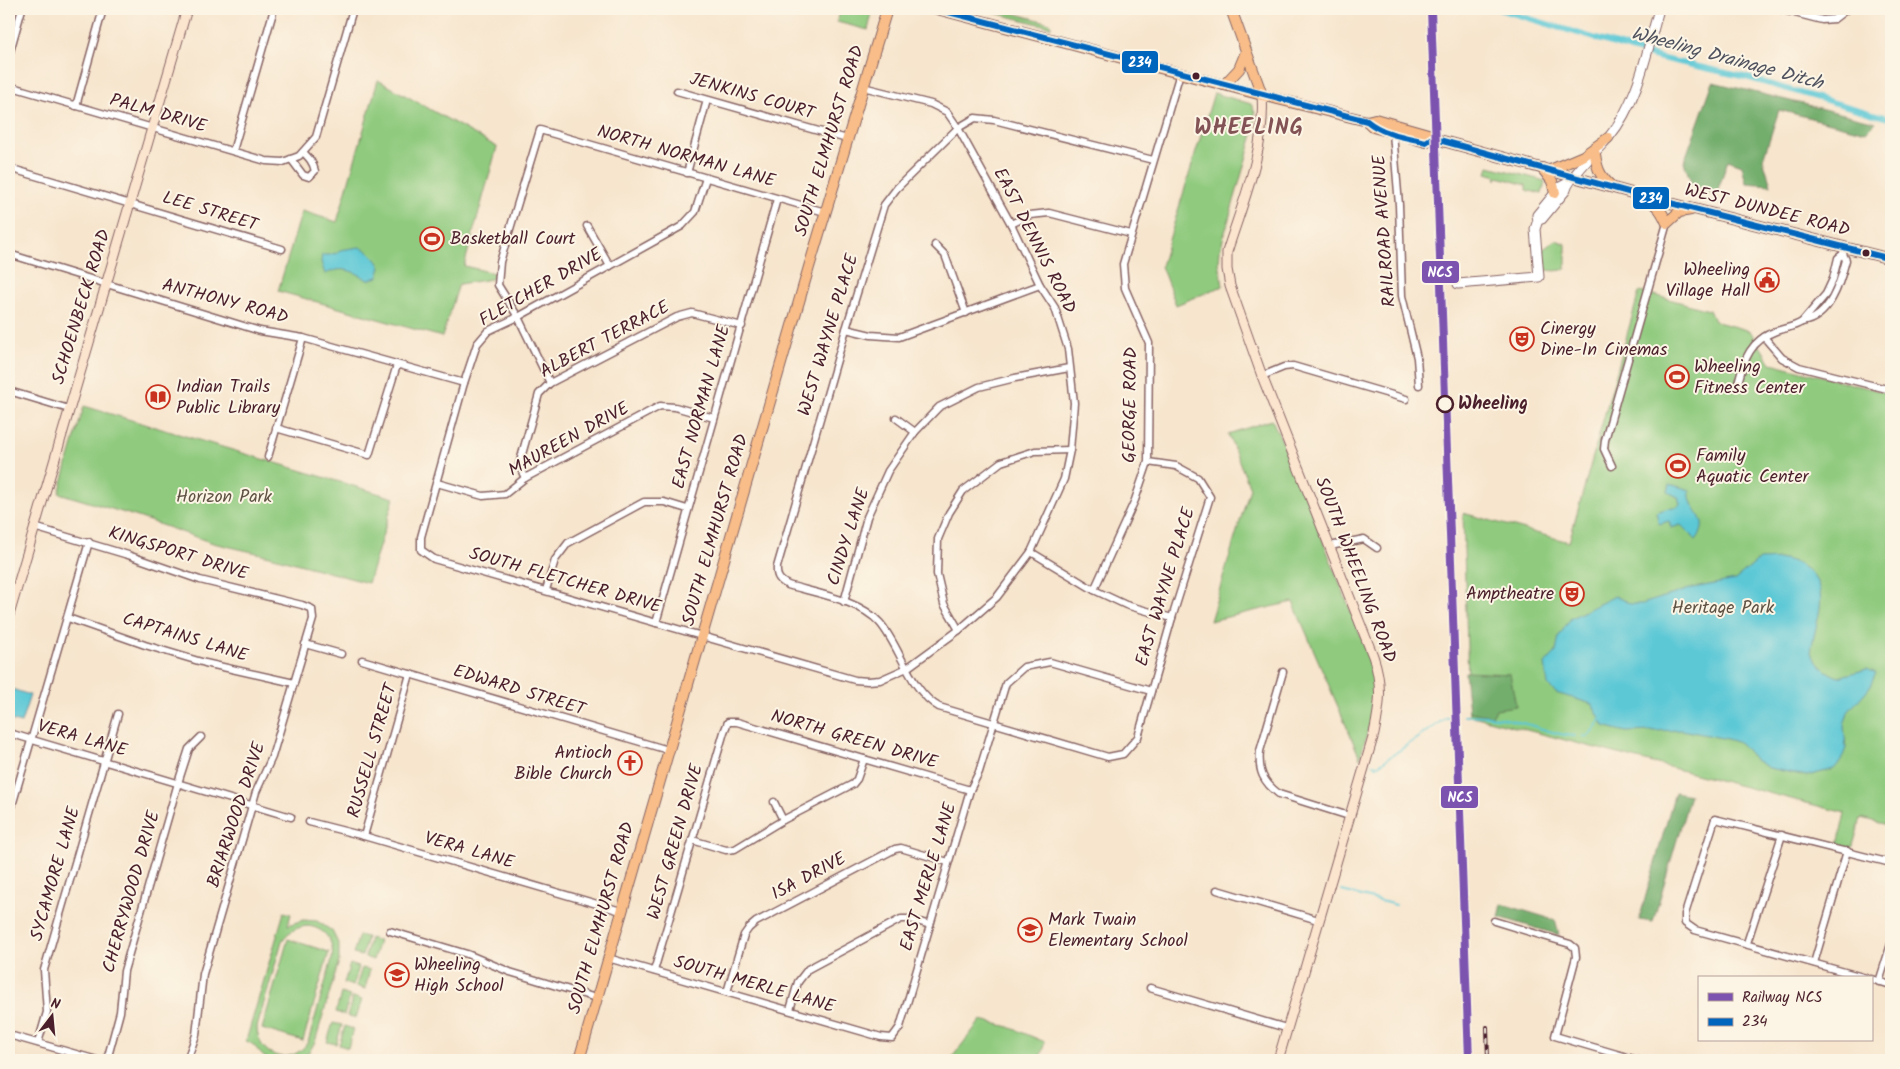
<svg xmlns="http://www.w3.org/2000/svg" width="1900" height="1069" viewBox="0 0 1900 1069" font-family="Kalam,sans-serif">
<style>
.green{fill:#8fca7e;stroke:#6c7454;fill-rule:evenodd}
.forest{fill:#73ae6d;stroke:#5e664c}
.water{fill:#5cc8d6;stroke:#537480}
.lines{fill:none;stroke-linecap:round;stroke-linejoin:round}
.stream{stroke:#5cc8d6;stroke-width:2}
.canal{stroke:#5cc8d6;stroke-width:5.5}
.minor-casing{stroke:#876464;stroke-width:9}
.tertiary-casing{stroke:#876464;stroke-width:11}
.secondary-casing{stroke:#876464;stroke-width:11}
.primary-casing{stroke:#876464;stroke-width:12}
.minor{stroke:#fff;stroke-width:6}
.tertiary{stroke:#fff;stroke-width:9}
.secondary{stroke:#fce5cf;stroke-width:9}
.primary{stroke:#f8bd88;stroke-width:10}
.rail-casing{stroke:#4a1f2b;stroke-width:4}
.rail{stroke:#fcf5e5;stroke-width:2;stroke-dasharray:5.5;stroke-linecap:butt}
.bus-1-casing{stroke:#fcf5e5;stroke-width:10}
.bus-1{stroke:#0065bd;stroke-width:6}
.rail-1-casing{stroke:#fcf5e5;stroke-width:11}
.rail-1{stroke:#7c53af;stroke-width:8}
.bus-dot{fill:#4a1f2b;stroke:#fcf5e5;stroke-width:2}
.stop-dot{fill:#fcf5e5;stroke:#4a1f2b;stroke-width:2.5}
.labels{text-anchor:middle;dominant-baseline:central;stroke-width:4;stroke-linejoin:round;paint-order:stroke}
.street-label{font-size:18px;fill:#4a1f2b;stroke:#fcf5e5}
.poi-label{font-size:18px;fill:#4a1f2b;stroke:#fcf5e5;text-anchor:start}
.stop-label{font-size:18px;font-weight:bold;fill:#4a1f2b;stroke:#fcf5e5;text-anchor:start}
.park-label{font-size:18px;fill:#5f5244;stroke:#fcf5e5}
.water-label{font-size:19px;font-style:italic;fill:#4f525e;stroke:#fcf5e5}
.district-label{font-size:22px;font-weight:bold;letter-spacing:1px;fill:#825254;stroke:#fcf5e5}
.line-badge{stroke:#fcf5e5;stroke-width:2}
.badge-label{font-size:14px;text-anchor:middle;font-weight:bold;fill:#fff}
</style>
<rect width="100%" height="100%" fill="#fcf5e5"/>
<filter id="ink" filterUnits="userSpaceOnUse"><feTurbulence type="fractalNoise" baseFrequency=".02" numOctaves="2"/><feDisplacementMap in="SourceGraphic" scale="10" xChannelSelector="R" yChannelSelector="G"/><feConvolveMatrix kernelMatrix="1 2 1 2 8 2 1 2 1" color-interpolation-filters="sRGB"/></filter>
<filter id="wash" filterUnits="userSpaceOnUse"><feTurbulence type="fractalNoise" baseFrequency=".0096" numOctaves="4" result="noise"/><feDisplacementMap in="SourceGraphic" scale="20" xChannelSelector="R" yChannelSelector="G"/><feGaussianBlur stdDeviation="1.12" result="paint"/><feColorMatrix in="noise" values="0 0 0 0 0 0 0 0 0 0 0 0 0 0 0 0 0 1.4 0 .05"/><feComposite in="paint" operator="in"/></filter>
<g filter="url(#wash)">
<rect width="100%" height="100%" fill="#f7e5cd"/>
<g class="green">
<polygon points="841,9 873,9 868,30 837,22"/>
<polygon points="991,9 998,9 1050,23 1051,27 995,13 991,11"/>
<polygon points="378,80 497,147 464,266 494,273 492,279 459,284 442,337 278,291 302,211 337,222"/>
<polygon points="1214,93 1251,104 1255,113 1254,131 1220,250 1219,262 1223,286 1176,305 1161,266"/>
<polygon points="1489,166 1545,181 1542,194 1526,190 1526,185 1498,177 1496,180 1497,176 1487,173"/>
<path d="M1556 240 1566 244V268C1561 272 1549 271 1543 269L1542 250Z"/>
<polygon points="1639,292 1654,295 1709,310 1714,321 1750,331 1771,363 1891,394 1891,826 1861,818 1852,849 1838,845 1845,813 1469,715 1463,513 1569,542"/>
<polygon points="84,406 394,498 368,583 270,556 213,543 138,517 59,493"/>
<path d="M1272 420 1292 462 1373 668C1377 704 1370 723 1360 758L1293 602 1210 621 1250 488 1228 434Z"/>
<path d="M284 912 291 914 288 925 303 920 317 921 332 931 339 945V961L315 1042 309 1052 298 1060C289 1060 276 1063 268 1059 258 1055 257 1044 246 1041ZM308 926C325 928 335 942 332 959L308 1042C291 1068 257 1057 257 1027L282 941C288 932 296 927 308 926Z"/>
<polygon points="359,935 367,937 362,956 353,954"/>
<polygon points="370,938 379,941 373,960 365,957"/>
<polygon points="288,939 329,952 303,1041 262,1029"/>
<polygon points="350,964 359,967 353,986 344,983"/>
<polygon points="362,968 370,970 365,989 356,986"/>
<polygon points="341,993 350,996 344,1015 336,1012"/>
<polygon points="353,997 362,1000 356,1018 347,1016"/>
<polygon points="981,1020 1009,1027 1045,1042 1039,1060 950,1060"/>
<polygon points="333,1023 342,1025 336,1044 327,1042"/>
<polygon points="345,1026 353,1029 348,1048 339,1045"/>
</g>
<g class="forest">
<polygon points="1713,82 1876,122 1866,132 1779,110 1763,159 1771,185 1746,183 1742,165 1728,160 1716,196 1692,185 1684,162"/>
<polygon points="1465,672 1510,674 1516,706 1496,709 1492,716 1469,712"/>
<polygon points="1675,792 1690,795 1653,922 1639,920"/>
<polygon points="1502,904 1555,920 1559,935 1499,917"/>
</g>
<g class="water">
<path d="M359 247C369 250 376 258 381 267L378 277 367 280C361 274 346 268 337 270 333 270 329 273 325 274L321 262 322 255H330L335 253 337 254 340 250Z"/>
<path d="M1670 484 1690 490C1687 512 1714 518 1696 540L1681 525 1671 528 1669 521 1659 524 1656 512 1672 507H1677L1680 504 1678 497 1668 492Z"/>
<path d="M1785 559C1791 561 1798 563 1803 567 1835 587 1814 623 1811 653 1818 665 1825 672 1838 677L1867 669 1876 673 1869 688 1848 712 1844 726 1846 748 1841 761 1834 769 1807 776 1769 768 1755 760 1740 743 1727 739 1682 730 1626 732 1604 726 1592 704 1556 693 1548 685 1545 664 1556 652 1559 636 1571 618 1615 596 1631 604H1642L1693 588 1735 580 1759 560Z"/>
<polygon points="9,688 30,695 21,723 9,720"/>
</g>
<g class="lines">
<g class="stream">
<path d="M1464 716C1484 714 1507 718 1526 724 1542 728 1558 736 1575 736"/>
<polyline points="1583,736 1588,737 1602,718"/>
<polyline points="1372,764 1377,766 1446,718 1451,717"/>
<polyline points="1342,891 1396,905"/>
</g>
<polyline class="canal" points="1498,9 1660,58 1745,77 1891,119"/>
</g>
</g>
<g filter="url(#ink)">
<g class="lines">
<g class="minor-casing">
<g id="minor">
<polyline points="1779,9 1822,20 1834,19 1847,9"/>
<polyline points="9,55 22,9"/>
<polyline points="9,86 266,161 283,162 299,156 316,137 353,9"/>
<polyline points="677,91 847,139"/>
<polyline points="76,106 103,9"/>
<polyline points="1393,133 1399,205 1402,296 1417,358 1419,385"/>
<polyline points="233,151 274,9"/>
<path d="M291 159 303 175 309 177 315 171C313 162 309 158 303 152"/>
<polyline points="9,168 282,249"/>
<polyline points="687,173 707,100"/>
<polyline points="706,178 695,212 682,226 518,317 488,331 477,344 464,383 421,537 421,550 434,559 855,680 868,681 880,680 907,668 959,630 997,597 1031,552 1064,479 1070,450 1074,403 1068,349 1055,308 1040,285 1011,224 958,128 947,112 931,104 863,87"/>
<polyline points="1011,224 1030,215 1049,213 1131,234"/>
<polyline points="587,226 610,266"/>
<polyline points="935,245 945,255 966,313"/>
<polyline points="9,254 260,331 303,338 464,383"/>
<path d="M1843 254 1846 260C1840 283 1830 318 1802 322L1826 294 1833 279 1838 258 1843 254 1844 247"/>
<polyline points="846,329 871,335 899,337 1040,285"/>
<polyline points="1764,337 1782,358 1799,367 1891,390"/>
<polyline points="1262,376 1284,367 1293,366 1406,399"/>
<polyline points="550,383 518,317 498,285 500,262 540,130 825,212"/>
<path d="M1738 383C1744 359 1751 340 1776 331 1785 328 1794 327 1802 322"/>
<polyline points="9,391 69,409"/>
<polyline points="896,418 915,432"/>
<polyline points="276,428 369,455 397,365"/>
<polyline points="268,457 303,338"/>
<path d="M1148 462 1176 466 1198 478 1210 497 1172 618 1138 737 1123 754 1108 757 939 707C910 691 900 646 880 623 860 600 815 593 788 585 780 581 776 577 777 567L846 329 884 205 897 188 958 128 975 118 994 120 1153 160"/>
<polyline points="1612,466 1604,449 1605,440 1667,223"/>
<polyline points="525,478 519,465 539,394 550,383 677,317 692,313 742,326"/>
<polyline points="437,483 483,496 505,494 525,478 660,406 675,407 714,418"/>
<polyline points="34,527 128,555 200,580 302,605 312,609 313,619 272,757 256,792 203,974 196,1035 187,1060"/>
<polyline points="1330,546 1364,539 1377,548"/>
<polyline points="1031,552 1094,590 1126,605 1172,618"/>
<polyline points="546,590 555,560 568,543 644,502 664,502 687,509"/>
<polyline points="1094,590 1135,500 1148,462 1149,343 1125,288 1123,264 1180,73"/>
<polyline points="844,602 867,517 888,471 915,432 939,407 979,387 1015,378 1069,368"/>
<polyline points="68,618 145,645 205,663 294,683"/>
<polyline points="656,623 777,199"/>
<polyline points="959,630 944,604 937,574 938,539 949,513 963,491 1001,462 1035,451 1070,450"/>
<polyline points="305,644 341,654"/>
<polyline points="362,660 668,750"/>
<path d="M1283 672 1260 751C1258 771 1263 782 1279 794L1349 816"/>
<polyline points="9,733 291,817"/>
<polyline points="774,802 783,820"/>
<polyline points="9,816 89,542"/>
<polyline points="309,822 364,836 621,911"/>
<polyline points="364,836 410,674"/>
<polyline points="692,840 726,850 735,849 783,820 853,784 857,779 864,759"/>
<polyline points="1217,890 1318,920"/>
<polyline points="1494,921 1570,944 1575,948 1576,957 1555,1036 1637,1060"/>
<polyline points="390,931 467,954 510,972 596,998"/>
<polyline points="1747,943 1782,835"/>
<polyline points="608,958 881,1037 892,1038 900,1027 970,790 979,772 1006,683 1024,667 1050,662 1151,691"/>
<polyline points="1814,963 1847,851"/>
<polyline points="654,971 724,732 728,722 737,722 970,790"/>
<polyline points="1866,978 1695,930 1685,923 1685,914 1715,819 1891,863"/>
<polyline points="1871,979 1891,985"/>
<polyline points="1879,982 1891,944"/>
<polyline points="1150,988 1286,1028"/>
<polyline points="727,992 744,935 749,928 756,922 895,849 901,848 948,862"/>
<polyline points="790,1010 798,982 808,969 901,919 910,919 930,925"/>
<polyline points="9,1035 97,1060"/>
<polyline points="38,1043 47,1012 44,970 118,714"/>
<polyline points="107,1060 120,1012 124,971 178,783 189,749 201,737"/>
</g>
</g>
<g class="tertiary-casing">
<g id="tertiary">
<path d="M1538 220 1542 219 1566 190C1567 180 1600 147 1609 137 1638 102 1647 51 1659 9"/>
<polyline points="1458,284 1539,277 1535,229 1538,220 1537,215 1560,187 1566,184"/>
</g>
</g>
<g class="secondary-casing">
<g id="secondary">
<path d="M1262 95C1266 149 1243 201 1227 252V269L1230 286 1262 376 1373 656C1383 685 1380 705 1374 734L1278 1060"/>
<polyline points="9,615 187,9"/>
</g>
</g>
<g class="primary-casing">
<g id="primary">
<polyline points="937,9 1262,95 1367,121 1375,119 1428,134 1432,138 1639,195 1891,259"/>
<polyline points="1231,9 1262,95"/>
<polyline points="1224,85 1239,69 1246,52"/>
<polyline points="1367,121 1373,127 1426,142 1432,138"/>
<path d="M1595 154C1597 169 1600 176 1611 186"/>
<polyline points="1542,168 1552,181 1555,193"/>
<polyline points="1550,170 1583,156 1608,138"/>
<path d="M1647 199C1658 205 1662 212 1667 223L1679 212 1691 210"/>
<polyline points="579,1060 809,267 887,9"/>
</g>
</g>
<use href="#minor" class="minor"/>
<use href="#tertiary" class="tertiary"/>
<use href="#secondary" class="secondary"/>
<use href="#primary" class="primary"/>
<g class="rail-casing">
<polyline id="rail" points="1487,1027 1488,1060"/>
</g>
<use href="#rail" class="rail"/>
<g class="bus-1-casing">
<path id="bus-1" d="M937 9 1367 121C1384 135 1406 137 1426 142L1432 138 1639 195 1891 259"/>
</g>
<use href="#bus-1" class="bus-1"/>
<g class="rail-1-casing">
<polyline id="rail-1" points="1431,9 1469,1060"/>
</g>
<use href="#rail-1" class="rail-1"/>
</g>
</g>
<defs>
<g id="stadium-ring" transform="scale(1.25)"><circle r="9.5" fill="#fcf5e5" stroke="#c8321e" stroke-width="1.5"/><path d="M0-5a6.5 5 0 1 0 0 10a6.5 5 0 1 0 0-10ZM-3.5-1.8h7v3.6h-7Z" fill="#c8321e"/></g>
<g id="civic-ring" transform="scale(1.25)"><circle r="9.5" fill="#fcf5e5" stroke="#c8321e" stroke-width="1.5"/><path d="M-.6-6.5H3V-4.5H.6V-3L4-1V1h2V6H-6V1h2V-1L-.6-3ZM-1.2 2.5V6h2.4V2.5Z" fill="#c8321e"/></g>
<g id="theatre-ring" transform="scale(1.25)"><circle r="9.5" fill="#fcf5e5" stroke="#c8321e" stroke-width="1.5"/><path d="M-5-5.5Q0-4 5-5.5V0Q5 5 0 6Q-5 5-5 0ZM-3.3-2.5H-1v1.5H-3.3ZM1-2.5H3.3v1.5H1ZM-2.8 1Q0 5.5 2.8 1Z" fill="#c8321e"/></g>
<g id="library-ring" transform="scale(1.25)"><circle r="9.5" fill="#fcf5e5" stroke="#c8321e" stroke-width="1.5"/><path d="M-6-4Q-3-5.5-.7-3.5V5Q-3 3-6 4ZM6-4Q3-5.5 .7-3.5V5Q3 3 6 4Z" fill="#c8321e"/></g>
<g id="church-ring" transform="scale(1.25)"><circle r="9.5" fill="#fcf5e5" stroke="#c8321e" stroke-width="1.5"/><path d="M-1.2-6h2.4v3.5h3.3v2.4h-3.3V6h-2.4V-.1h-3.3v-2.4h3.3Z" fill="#c8321e"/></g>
<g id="school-ring" transform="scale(1.25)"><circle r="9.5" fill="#fcf5e5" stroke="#c8321e" stroke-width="1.5"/><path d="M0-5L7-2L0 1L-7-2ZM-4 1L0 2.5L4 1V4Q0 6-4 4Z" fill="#c8321e"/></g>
</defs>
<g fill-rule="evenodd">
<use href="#stadium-ring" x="432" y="239"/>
<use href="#civic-ring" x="1767" y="280"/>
<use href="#theatre-ring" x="1522" y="339"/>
<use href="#stadium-ring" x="1677" y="377"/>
<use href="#library-ring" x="158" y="397"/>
<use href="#stadium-ring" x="1678" y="466"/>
<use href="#theatre-ring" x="1572" y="594"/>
<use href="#church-ring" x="630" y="763"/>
<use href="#school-ring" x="1030" y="930"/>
<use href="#school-ring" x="397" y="975"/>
</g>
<g class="bus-dot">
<circle cx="1196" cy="76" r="4.5"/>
<circle cx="1866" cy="253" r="4.5"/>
</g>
<circle class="stop-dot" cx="1445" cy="404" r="8"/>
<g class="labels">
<g class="street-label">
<text transform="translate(752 97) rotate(16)">JENKINS COURT</text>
<text transform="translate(158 114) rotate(16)">PALM DRIVE</text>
<text transform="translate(830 141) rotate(-73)">SOUTH ELMHURST ROAD</text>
<text transform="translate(686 157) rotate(16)">NORTH NORMAN LANE</text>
<text transform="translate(1767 211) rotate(14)">WEST DUNDEE ROAD</text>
<text transform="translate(210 212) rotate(17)">LEE STREET</text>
<text transform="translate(1385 231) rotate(-94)">RAILROAD AVENUE</text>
<text transform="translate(1034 241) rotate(63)">EAST DENNIS ROAD</text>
<text transform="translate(541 288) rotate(-30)">FLETCHER DRIVE</text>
<text transform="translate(225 302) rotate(15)">ANTHONY ROAD</text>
<text transform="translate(82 307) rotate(-73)">SCHOENBECK ROAD</text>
<text transform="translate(829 335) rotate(-73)">WEST WAYNE PLACE</text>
<text transform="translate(605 340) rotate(-28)">ALBERT TERRACE</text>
<text transform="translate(1131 405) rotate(-89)">GEORGE ROAD</text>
<text transform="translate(702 407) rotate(-74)">EAST NORMAN LANE</text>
<text transform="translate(569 440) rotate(-29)">MAUREEN DRIVE</text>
<text transform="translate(716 530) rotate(-74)">SOUTH ELMHURST ROAD</text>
<text transform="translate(849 537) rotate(-72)">CINDY LANE</text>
<text transform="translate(178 554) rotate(17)">KINGSPORT DRIVE</text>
<text transform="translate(1355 570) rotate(69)">SOUTH WHEELING ROAD</text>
<text transform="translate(565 581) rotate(16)">SOUTH FLETCHER DRIVE</text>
<text transform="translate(1166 587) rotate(-73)">EAST WAYNE PLACE</text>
<text transform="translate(185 638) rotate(17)">CAPTAINS LANE</text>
<text transform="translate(519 691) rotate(17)">EDWARD STREET</text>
<text transform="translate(82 739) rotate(16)">VERA LANE</text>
<text transform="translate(854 740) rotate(16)">NORTH GREEN DRIVE</text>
<text transform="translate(373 751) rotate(-74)">RUSSELL STREET</text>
<text transform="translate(237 815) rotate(-72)">BRIARWOOD DRIVE</text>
<text transform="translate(676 842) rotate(-74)">WEST GREEN DRIVE</text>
<text transform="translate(469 851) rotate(16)">VERA LANE</text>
<text transform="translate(56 874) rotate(-74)">SYCAMORE LANE</text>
<text transform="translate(809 877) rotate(-28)">ISA DRIVE</text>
<text transform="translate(929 877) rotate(-73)">EAST MERLE LANE</text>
<text transform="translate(132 892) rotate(-74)">CHERRYWOOD DRIVE</text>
<text transform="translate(602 918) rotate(-74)">SOUTH ELMHURST ROAD</text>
<text transform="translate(754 985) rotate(16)">SOUTH MERLE LANE</text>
</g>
<g class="poi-label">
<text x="450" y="239">Basketball Court</text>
<text x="1750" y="270" text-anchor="end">Wheeling<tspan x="1750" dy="21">Village Hall</tspan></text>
<text x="1540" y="329">Cinergy<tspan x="1540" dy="21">Dine-In Cinemas</tspan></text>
<text x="1694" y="367">Wheeling<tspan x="1694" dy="21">Fitness Center</tspan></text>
<text x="176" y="387">Indian Trails<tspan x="176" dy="21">Public Library</tspan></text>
<text x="1696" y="456">Family<tspan x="1696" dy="21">Aquatic Center</tspan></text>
<text x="1554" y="594" text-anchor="end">Amptheatre</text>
<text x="612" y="753" text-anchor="end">Antioch<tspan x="612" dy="21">Bible Church</tspan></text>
<text x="1048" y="920">Mark Twain<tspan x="1048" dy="21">Elementary School</tspan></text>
<text x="414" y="965">Wheeling<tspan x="414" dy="21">High School</tspan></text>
</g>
<g class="stop-label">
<text x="1458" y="404">Wheeling</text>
</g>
<g class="park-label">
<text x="224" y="497">Horizon Park</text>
<text x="1723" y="608">Heritage Park</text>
</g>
<g class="water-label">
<text transform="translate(1727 59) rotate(15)">Wheeling Drainage Ditch</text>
</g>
<g class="district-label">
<text x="1249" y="128">WHEELING</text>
</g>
</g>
<g class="line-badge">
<rect x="1121" y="50" width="38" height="24" rx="5" fill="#0065bd"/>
<rect x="1632" y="186" width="38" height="24" rx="5" fill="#0065bd"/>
<rect x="1421" y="260" width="39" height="24" rx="5" fill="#7c53af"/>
<rect x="1440" y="785" width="39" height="24" rx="5" fill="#7c53af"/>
</g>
<g class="badge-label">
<text x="1140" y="67">234</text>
<text x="1651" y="203">234</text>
<text x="1440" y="277">NCS</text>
<text x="1460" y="802">NCS</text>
</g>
<rect width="1900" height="1069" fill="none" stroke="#fcf5e5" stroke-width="30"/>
<rect x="1698" y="976" width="175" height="65" fill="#fcf5e5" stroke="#b59f9b"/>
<rect x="1708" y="993" width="25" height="8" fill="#7c53af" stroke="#b59f9b"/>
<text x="1742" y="1002" font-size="15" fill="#4a1f2b">Railway NCS</text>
<rect x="1708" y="1018" width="25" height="8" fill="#0065bd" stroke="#b59f9b"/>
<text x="1742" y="1026" font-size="15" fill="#4a1f2b">234</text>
<g transform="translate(52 1016) rotate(16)" stroke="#fcf5e5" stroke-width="4" paint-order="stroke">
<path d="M0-4L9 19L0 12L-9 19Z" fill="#4a1f2b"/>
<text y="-8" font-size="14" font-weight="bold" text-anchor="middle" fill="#4a1f2b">N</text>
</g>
</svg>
